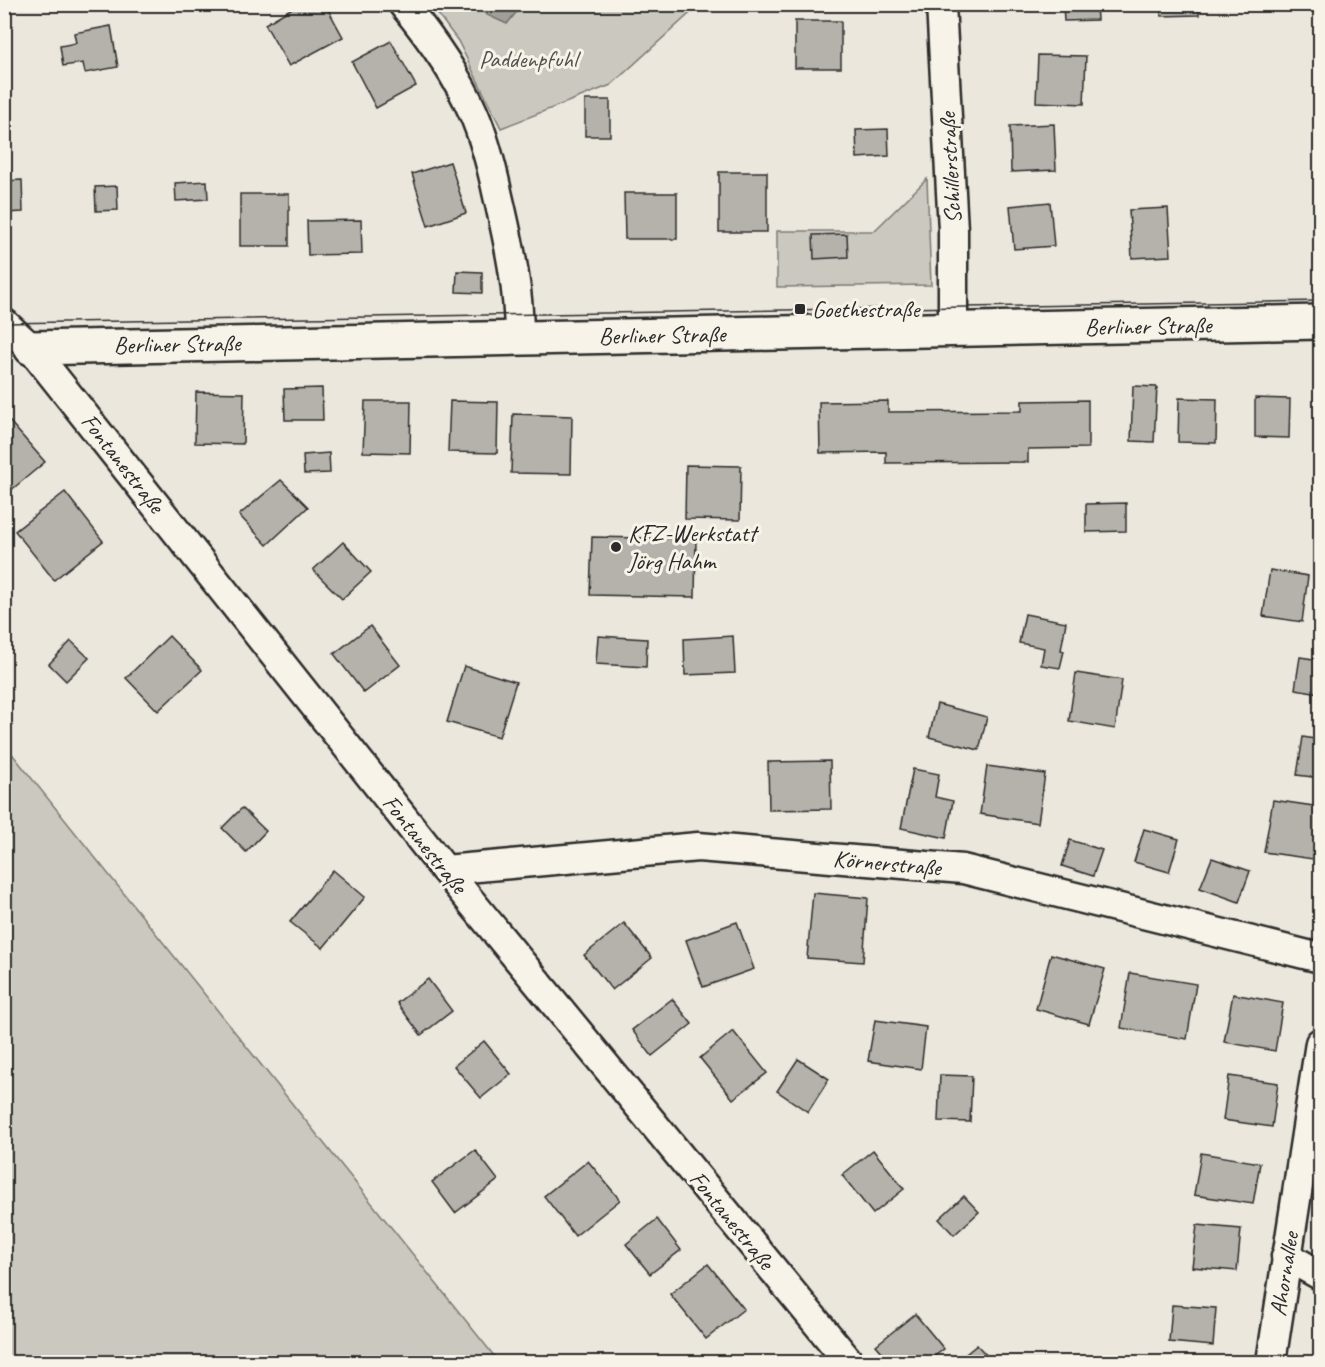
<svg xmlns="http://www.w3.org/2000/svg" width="1325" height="1367" viewBox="0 0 1325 1367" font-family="Caveat,sans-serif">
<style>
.green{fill:#cbc8bf;stroke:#7b7a75;stroke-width:1.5}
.water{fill:#a29f98;stroke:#72716c;stroke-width:1.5}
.building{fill:#b5b2ab;stroke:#2b2b2b;stroke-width:1.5}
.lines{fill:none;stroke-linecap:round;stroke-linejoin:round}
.minor-casing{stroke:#2b2b2b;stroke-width:33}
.tertiary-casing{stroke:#2b2b2b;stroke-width:38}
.minor{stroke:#f7f3e8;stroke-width:28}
.tertiary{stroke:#f7f3e8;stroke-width:33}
.tram{stroke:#2b2b2b;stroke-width:1.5}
.poi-dot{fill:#2b2b2b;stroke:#f7f3e8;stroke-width:2}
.labels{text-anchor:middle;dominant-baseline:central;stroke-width:6;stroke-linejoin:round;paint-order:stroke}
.park-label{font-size:24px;fill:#535250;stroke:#f7f3e8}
.street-label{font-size:24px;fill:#2b2b2b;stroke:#f7f3e8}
.poi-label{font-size:24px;fill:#2b2b2b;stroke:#f7f3e8;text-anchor:start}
</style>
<rect width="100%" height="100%" fill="#ebe7dd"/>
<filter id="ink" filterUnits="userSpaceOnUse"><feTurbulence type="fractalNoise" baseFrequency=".0167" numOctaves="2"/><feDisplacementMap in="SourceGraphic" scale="12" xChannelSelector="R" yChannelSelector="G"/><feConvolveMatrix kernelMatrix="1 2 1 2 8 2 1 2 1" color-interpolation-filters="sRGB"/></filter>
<g filter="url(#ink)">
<g class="green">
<polygon points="431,5 699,5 611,85 501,128 458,41"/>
<polygon points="927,179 931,285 777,287 777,231 874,231"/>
<polygon points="5,745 499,1362 5,1362"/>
</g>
<polygon class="water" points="480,5 522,5 507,24 487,15"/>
<g class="building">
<polygon points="299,4 325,4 343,37 289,66 265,24"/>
<polygon points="1063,4 1096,4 1097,20 1064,21"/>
<polygon points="1161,4 1199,4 1199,15 1161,16"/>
<rect x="795" y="21" width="46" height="47"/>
<polygon points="111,26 118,67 85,73 83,63 63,66 60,46 76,43 74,33"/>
<polygon points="391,41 416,86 376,108 352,62"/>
<polygon points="1038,55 1086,56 1084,104 1036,102"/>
<rect x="585" y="100" width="25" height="36"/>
<polygon points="1054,124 1056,170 1011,172 1010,126"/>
<polygon points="888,129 889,156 857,158 856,130"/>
<polygon points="450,162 466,213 428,226 412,174"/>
<rect x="719" y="172" width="48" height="60"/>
<polygon points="22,180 23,212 4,213 4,181"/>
<polygon points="207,181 208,199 176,201 175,183"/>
<polygon points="117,186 118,210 96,211 95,187"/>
<polygon points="624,193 677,193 677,239 625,239"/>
<rect x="240" y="194" width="49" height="52"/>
<polygon points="1050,202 1054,246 1014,249 1010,206"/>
<polygon points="1168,208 1171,256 1132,258 1129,210"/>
<polygon points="361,220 362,254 308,255 307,221"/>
<polygon points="847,234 848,257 814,259 813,235"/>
<polygon points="457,271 482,272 482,293 456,292"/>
<polygon points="1133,386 1157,387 1154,442 1131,441"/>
<polygon points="322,388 323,420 285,420 284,389"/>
<polygon points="196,392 244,393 243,444 195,443"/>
<polygon points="1179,398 1217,399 1216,443 1178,442"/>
<polygon points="1255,398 1290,399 1289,438 1255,437"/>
<polygon points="1088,400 1088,448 1028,449 1028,462 886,463 886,452 820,453 819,402 888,401 888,412 1022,411 1022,401"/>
<polygon points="365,401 411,401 410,453 363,452"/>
<polygon points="450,401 498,402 497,453 448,452"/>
<polygon points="513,414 572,416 571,474 511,473"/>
<polygon points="4,415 45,462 4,496"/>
<polygon points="329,453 330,473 304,474 303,455"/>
<polygon points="686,465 741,466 740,520 685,519"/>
<polygon points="281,480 308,507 267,545 239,515"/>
<polygon points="65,492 103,541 54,580 15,531"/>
<polygon points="1126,503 1126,531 1086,532 1086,504"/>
<polygon points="592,537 696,539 695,597 590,595"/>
<polygon points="343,542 371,572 342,599 313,570"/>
<polygon points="1270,570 1308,576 1302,622 1263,616"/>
<polygon points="1025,614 1066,622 1061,650 1064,651 1060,668 1041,665 1044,648 1019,643"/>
<polygon points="370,626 400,665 364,693 334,654"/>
<polygon points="169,636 202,670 158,711 126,678"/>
<polygon points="598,636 647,639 646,667 596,664"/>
<polygon points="733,636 735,673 685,675 684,639"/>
<polygon points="71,641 89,658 66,681 49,664"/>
<polygon points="1300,657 1320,660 1320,693 1295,689"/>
<polygon points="464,666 516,682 499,737 447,722"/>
<polygon points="1076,673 1122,680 1115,729 1069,721"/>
<polygon points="937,704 987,717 979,750 929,737"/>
<polygon points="1303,737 1320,740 1320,778 1297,775"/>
<polygon points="830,761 831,809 769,810 768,762"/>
<polygon points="987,766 1045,774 1038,823 980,814"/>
<polygon points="913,769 939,774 935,797 953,801 946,838 901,828"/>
<polygon points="1273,800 1320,807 1320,860 1264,852"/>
<polygon points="242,808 266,831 246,852 222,828"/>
<polygon points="1144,829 1179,839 1169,872 1134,862"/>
<polygon points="1070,840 1102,850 1093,876 1062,866"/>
<polygon points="1212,858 1250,871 1239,902 1200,888"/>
<polygon points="333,870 365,897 323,948 290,922"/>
<polygon points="813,893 868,898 863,962 807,958"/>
<polygon points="737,922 754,969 703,987 686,940"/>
<polygon points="624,923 652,958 612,990 584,955"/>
<polygon points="1051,954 1105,969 1089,1024 1036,1009"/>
<polygon points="1130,973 1196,984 1187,1039 1121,1028"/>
<polygon points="428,979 452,1011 421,1035 397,1003"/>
<polygon points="1233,994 1283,1003 1275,1051 1224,1042"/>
<polygon points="672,999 692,1024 652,1056 632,1030"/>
<polygon points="875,1020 926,1027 921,1069 868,1061"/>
<polygon points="733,1031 767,1073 733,1099 700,1058"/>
<polygon points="484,1041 511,1074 481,1098 454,1066"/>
<polygon points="798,1059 829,1079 808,1112 777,1091"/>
<polygon points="940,1075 972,1076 970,1122 938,1121"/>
<polygon points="1229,1076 1278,1083 1272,1127 1223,1120"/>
<polygon points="475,1150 498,1180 455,1213 432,1182"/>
<polygon points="873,1150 904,1189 873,1214 842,1175"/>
<polygon points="1201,1153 1260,1163 1253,1204 1194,1195"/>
<polygon points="588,1161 620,1200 575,1236 544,1196"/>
<polygon points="964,1196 979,1212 954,1235 939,1219"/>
<polygon points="657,1219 681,1250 650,1274 626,1244"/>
<polygon points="1197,1225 1241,1229 1237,1271 1192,1267"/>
<polygon points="708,1264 744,1309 706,1339 670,1294"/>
<polygon points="1172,1305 1216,1308 1213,1346 1169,1342"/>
<polygon points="915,1314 944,1349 927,1362 891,1362 876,1345"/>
<polygon points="977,1345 991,1360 988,1362 956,1362"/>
</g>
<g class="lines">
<g class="minor-casing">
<g id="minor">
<path d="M403 4C430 37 456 73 473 112 485 139 492 168 498 196 509 243 519 289 519 337"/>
<polyline points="941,4 953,230 953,331"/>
<polyline points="4,323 31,348 445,870 849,1362"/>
<polyline points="445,870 698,847 963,869 1320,958"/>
<polyline points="1286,1256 1320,1275"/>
<polyline points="1271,1362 1320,1043"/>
</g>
</g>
<g class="tertiary-casing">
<path id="tertiary" d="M31 348C461 338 891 333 1320 322"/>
</g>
<use href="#minor" class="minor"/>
<use href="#tertiary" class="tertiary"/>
<polyline class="tram" points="4,323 1320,301"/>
</g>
</g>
<g class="poi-dot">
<rect x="794" y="303" width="12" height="12" rx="3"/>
<circle cx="616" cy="547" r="6"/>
</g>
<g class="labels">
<g class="park-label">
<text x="528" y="59">Paddenpfuhl</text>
</g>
<g class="street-label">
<text transform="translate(950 168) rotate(-93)">Schillerstraße</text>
<text transform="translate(1148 326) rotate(-1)">Berliner Straße</text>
<text transform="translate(662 335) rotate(-1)">Berliner Straße</text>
<text transform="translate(177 344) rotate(-1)">Berliner Straße</text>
<text transform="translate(123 463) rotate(52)">Fontanestraße</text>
<text transform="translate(425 844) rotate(51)">Fontanestraße</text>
<text transform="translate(887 863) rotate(5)">Körnerstraße</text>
<text transform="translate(732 1220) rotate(51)">Fontanestraße</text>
<text transform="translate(1284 1274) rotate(-81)">Ahornallee</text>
</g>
<g class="poi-label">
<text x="812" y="309">Goethestraße</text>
<text x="628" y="533">KFZ-Werkstatt<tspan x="628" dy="28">Jörg Hahm</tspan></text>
</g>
</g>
<rect width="1325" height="1367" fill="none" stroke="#f7f3e8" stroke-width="24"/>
<rect x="12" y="12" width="1301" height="1343" fill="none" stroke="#2b2b2b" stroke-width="2" filter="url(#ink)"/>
</svg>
